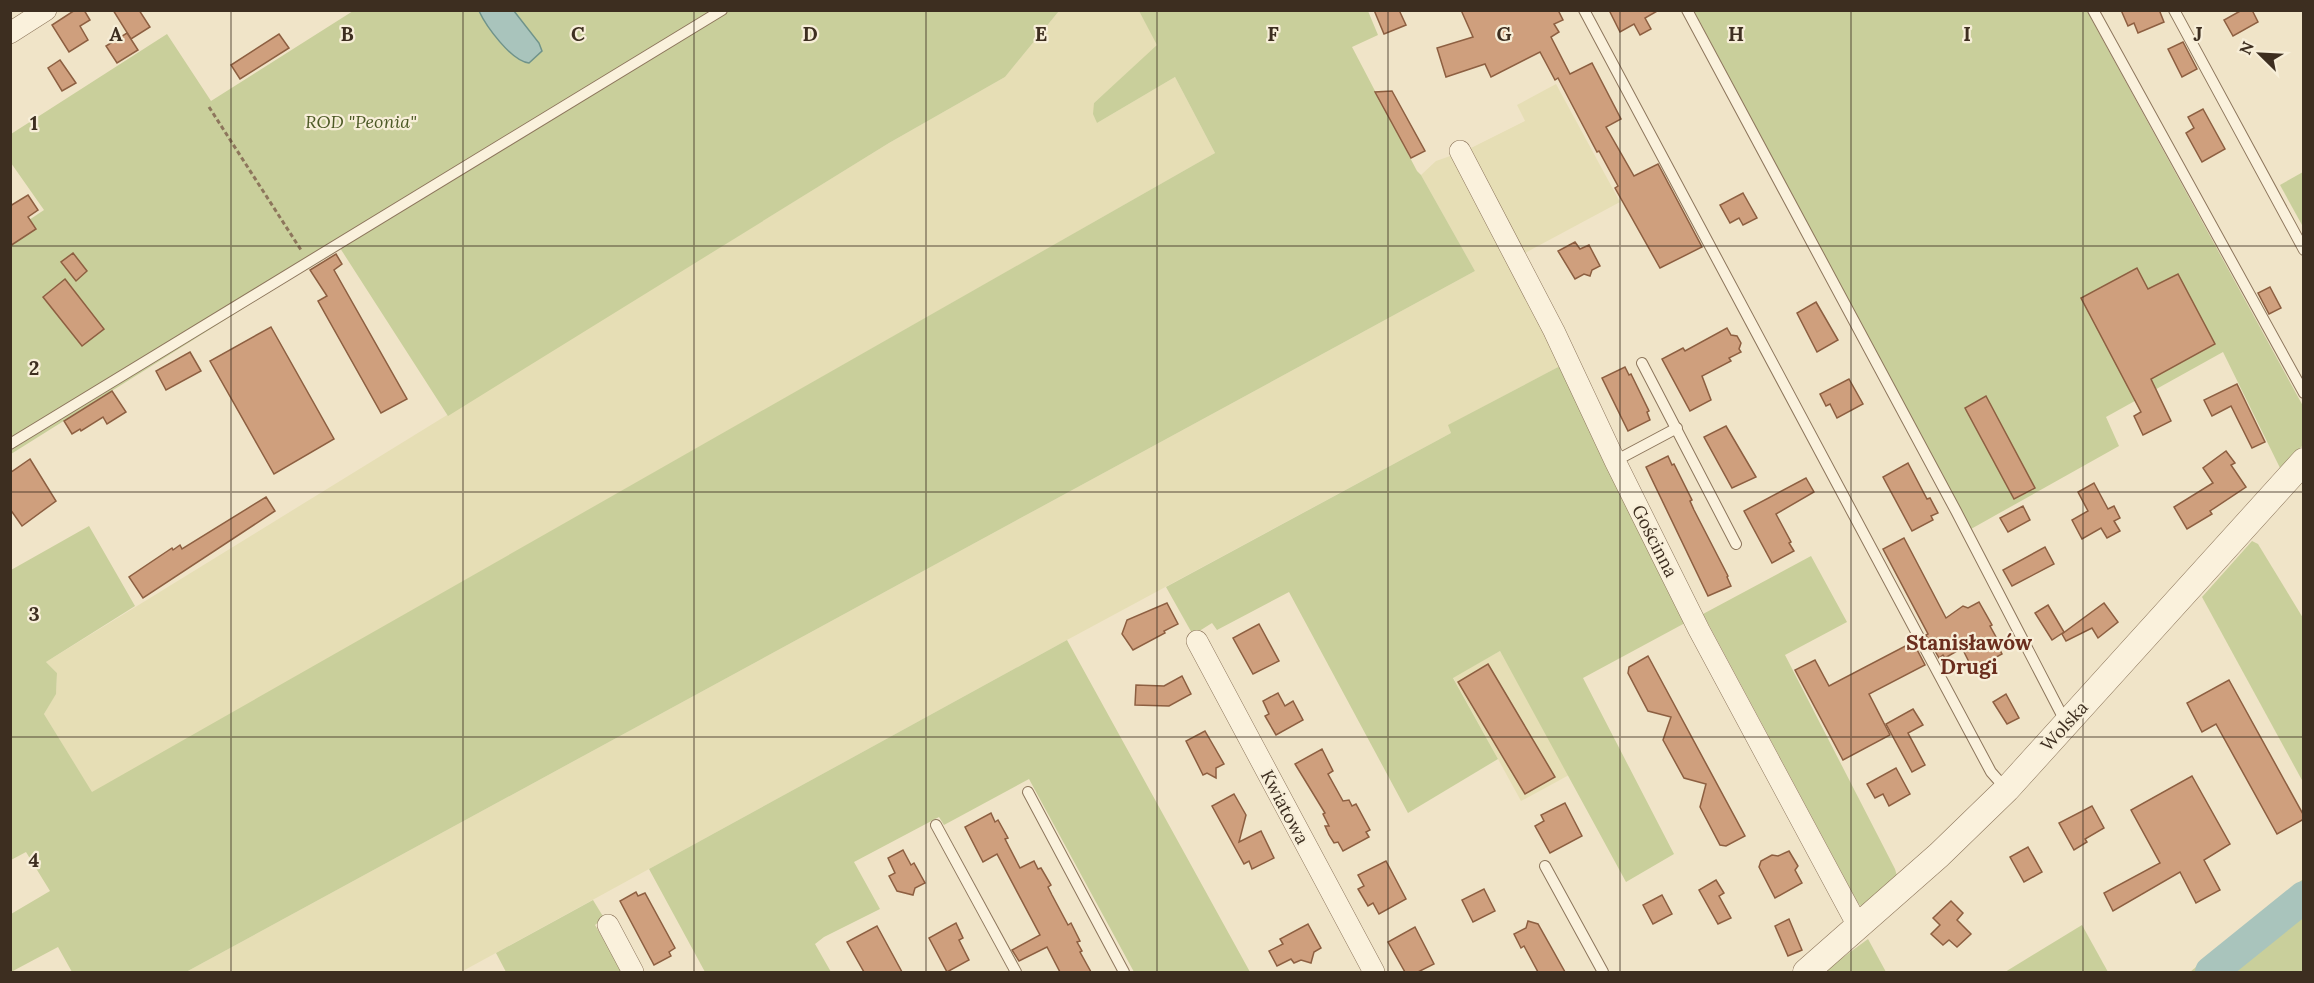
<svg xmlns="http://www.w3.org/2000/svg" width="2314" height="983" viewBox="0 0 2314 983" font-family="Lora,serif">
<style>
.farmland{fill:#e6deb5}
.green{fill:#c9cf9b}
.water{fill:#a9c4bc;stroke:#6f938a;stroke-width:1.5}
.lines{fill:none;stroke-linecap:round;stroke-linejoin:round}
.river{stroke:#a9c4bc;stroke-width:32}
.building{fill:#cf9f7d;stroke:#8d5f41;stroke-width:1.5}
.service-casing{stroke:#8d765c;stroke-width:12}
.minor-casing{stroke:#8d765c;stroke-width:22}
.tertiary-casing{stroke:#8d765c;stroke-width:27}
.path{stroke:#8d765c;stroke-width:3;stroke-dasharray:4.5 3;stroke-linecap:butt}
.service{stroke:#faf1dc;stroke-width:10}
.minor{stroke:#faf1dc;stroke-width:21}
.tertiary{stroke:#faf1dc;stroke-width:26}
.grid{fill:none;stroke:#3d2e20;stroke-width:1.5;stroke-opacity:0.55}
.labels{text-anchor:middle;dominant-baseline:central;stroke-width:4.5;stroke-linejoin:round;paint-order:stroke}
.park-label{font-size:18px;font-style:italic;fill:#4d5a26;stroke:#f7eed8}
.street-label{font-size:18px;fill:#3d2e20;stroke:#f7eed8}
.quarter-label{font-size:21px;font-weight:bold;fill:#6b2e1e;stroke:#f7eed8}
.grid-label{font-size:20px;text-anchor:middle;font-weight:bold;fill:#3d2e20;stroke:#f7eed8;stroke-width:4.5;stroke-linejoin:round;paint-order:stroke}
</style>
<rect width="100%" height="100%" fill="#f0e4c8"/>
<g class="farmland">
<polygon points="1059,11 1139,11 1158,45 1094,103 1097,123 1175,77 1215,153 92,793 44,714 56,693 57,673 46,662 889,143 1005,77"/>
<polygon points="1556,84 1620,202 1523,254 1467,150 1525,121 1517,105"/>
<polygon points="1456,154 1560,366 1449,425 1451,433 1067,640 461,972 186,972 1475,271 1421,175 1436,161"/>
<polygon points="1500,651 1569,775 1521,801 1453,677"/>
</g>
<g class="green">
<polygon points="353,11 1059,11 1005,77 889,143 448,416 340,248 11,454 11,232 44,210 11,163 11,134 167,34 211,101"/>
<polygon points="1139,11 1368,11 1378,35 1352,47 1417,171 1421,175 1475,271 186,972 72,972 58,947 11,972 11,914 50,891 26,852 11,860 11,570 89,526 135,606 46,662 57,673 56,694 44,714 92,792 1215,153 1175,77 1097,123 1093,114 1094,103 1157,45"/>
<polygon points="1694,11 2087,11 2303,406 2303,445 2281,470 2223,352 2106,417 2119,446 1971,529"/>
<polygon points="2303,172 2304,225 2302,225 2280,185"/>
<polygon points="1560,366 1685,623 1583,678 1674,854 1626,882 1500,651 1453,678 1498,759 1408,813 1289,592 1217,630 1212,623 1193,635 1166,587 1451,433 1448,425"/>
<polygon points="2252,541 2258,544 2303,618 2303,782 2202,597"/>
<polygon points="1811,556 1847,622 1785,655 1895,869 1897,876 1863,908 1858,903 1703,614"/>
<polygon points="1067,640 1250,972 1134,972 1029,779 944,825 939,817 854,862 880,909 824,937 815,944 831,972 705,972 649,869"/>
<polygon points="2303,879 2303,972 2190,972"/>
<polygon points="593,900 604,918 595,925 623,972 506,972 496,953"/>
<polygon points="2082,925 2108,972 2005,972"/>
<polygon points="1868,939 1886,972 1823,972"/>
</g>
<path class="water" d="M479 11H514L539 43 542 51 529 63C511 61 486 26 479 11Z"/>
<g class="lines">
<polyline class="river" points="2211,972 2304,897"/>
</g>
<g class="building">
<polygon points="75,10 84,10 90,20 80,26 88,40 69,52 52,25"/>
<polygon points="113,10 139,10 150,27 131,39"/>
<polygon points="1374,10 1399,10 1406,25 1384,34"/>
<polygon points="1461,10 1558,10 1563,20 1554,24 1559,32 1551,37 1570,74 1592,63 1621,119 1606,127 1634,176 1658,164 1702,247 1660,268 1615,188 1618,186 1599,151 1597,152 1558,78 1555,80 1540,52 1491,77 1485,64 1446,77 1437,48 1473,37"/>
<polygon points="1609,10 1659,10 1645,18 1651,29 1640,35 1634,24 1620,32"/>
<polygon points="2121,10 2163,10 2160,12 2164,22 2138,33 2134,23 2128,26"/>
<polygon points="2242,10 2252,10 2258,22 2233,36 2224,20"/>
<polygon points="127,33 138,50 117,63 106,46"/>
<polygon points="279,34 289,48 240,79 231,65"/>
<polygon points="2183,42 2197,69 2182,77 2168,49"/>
<polygon points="60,60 76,83 62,91 48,68"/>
<polygon points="1392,91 1425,151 1411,158 1375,92"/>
<polygon points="2203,109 2225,149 2202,162 2186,133 2194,128 2188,117"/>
<polygon points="1743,193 1757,218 1743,225 1739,218 1730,223 1720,205"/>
<polygon points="28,195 38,210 28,217 36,229 10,246 10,206"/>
<polygon points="1575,242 1580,249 1589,245 1600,266 1592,270 1590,276 1584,274 1575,279 1558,251"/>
<polygon points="73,253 87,271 76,281 61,262"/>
<polygon points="336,254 342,264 334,270 407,399 381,413 318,301 327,296 310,270"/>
<polygon points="2137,268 2148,289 2178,274 2215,344 2151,379 2171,421 2143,435 2134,416 2141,412 2081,298"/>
<polygon points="65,279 104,329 82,346 43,297"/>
<polygon points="2270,287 2281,308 2269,314 2258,293"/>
<polygon points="1816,302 1838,340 1817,352 1797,313"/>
<polygon points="271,327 334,439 274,474 210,361"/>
<polygon points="1727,328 1731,335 1737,336 1741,343 1739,349 1741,352 1729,358 1731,361 1702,376 1711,400 1690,411 1662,359 1683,348 1685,351"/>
<polygon points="190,352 201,371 166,390 156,371"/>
<polygon points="1625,367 1629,375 1631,374 1649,411 1647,412 1650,420 1628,431 1602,378"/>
<polygon points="1849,379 1863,404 1837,418 1830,404 1826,406 1820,394"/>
<polygon points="2237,384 2265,442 2252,448 2231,406 2212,416 2204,400"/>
<polygon points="112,391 126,412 107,424 103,417 81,431 80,429 72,434 64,421"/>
<polygon points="1986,396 2035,488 2014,499 1965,408"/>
<polygon points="1726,426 1756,477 1732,488 1704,437"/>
<polygon points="2226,451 2235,463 2231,465 2246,487 2210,511 2212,514 2187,529 2174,507 2213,483 2203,468"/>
<polygon points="1668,456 1672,465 1674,464 1692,500 1690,501 1694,510 1728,576 1727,577 1731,586 1708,596 1646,467"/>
<polygon points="30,459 56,501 22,526 10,509 10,473"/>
<polygon points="1908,463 1927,499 1930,498 1938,513 1931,516 1933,520 1912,531 1883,477"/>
<polygon points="1806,478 1814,492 1776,514 1791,542 1789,543 1794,551 1772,563 1744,511"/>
<polygon points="2094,483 2108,509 2114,506 2120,518 2114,521 2120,531 2107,538 2101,528 2082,539 2072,520 2088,511 2078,492"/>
<polygon points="266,497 275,511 143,598 129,577 172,548 173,550 180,545 182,549"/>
<polygon points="2023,506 2030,520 2008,532 2000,518"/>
<polygon points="1904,538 1946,618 1963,606 1968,608 1979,602 1992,625 1990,626 1996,637 1994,638 2002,654 1973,670 1962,648 1945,658 1943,655 1939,658 1926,635 1928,634 1883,549"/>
<polygon points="2045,547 2054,564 2012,586 2003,570"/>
<polygon points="1167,603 1178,624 1164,631 1165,633 1133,650 1122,634 1127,620"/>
<polygon points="2104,603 2118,622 2098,638 2092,628 2066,641 2062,634"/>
<polygon points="2048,605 2064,632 2052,640 2035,613"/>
<polygon points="1259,624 1279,661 1253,674 1233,638"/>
<polygon points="1913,642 1925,665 1869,694 1890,735 1843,760 1795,670 1815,660 1829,686"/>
<polygon points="1648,656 1745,836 1726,846 1720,845 1700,807 1706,784 1684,778 1663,740 1671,717 1648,711 1628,673 1629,667"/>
<polygon points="1488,664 1555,777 1525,794 1458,682"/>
<polygon points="1182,676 1191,694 1169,706 1135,705 1136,685 1164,686"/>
<polygon points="2229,680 2304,816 2304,819 2277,834 2216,724 2202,732 2187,703"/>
<polygon points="1278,693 1285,706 1293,701 1303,720 1276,735 1265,716 1269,714 1263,701"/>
<polygon points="2006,694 2019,718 2007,724 1993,702"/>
<polygon points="1913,709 1923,725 1908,733 1925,765 1912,772 1886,724"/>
<polygon points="1205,731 1224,764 1216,768 1216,778 1207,773 1203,775 1186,741"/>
<polygon points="1322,749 1333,771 1328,774 1343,801 1349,800 1352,806 1356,804 1370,830 1366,832 1369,837 1343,851 1338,842 1334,843 1329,835 1325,826 1329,826 1323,814 1325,813 1295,764"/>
<polygon points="1896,768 1910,794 1889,806 1883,794 1875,798 1867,784"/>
<polygon points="2192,776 2230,844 2204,860 2220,890 2196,903 2180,872 2113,911 2104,893 2160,863 2131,810"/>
<polygon points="1234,794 1246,815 1239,842 1261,831 1274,858 1252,869 1249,861 1244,864 1212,806"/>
<polygon points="1565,803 1582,836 1550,853 1535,826 1544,821 1541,815"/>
<polygon points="2092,806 2104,828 2085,839 2087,842 2074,850 2059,823"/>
<polygon points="991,813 995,822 998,820 1008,838 1005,839 1020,868 1034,861 1038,869 1041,868 1051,885 1048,887 1052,895 1068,925 1071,923 1080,941 1077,942 1082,951 1080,952 1091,972 1060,972 1047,947 1019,961 1012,950 1040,935 997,854 983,862 965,827"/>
<polygon points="2028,847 2042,872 2024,882 2010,857"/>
<polygon points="903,850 911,865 914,863 925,883 915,888 913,895 897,891 889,876 895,873 888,858"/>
<polygon points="1789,851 1798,866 1795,870 1802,883 1775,898 1759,867 1761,861 1772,855 1778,856"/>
<polygon points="1386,861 1406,899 1379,914 1373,903 1368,906 1358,889 1364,886 1358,875"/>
<polygon points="1716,880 1724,893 1719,896 1731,918 1718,924 1699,890"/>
<polygon points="1484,889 1495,911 1473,922 1462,900"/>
<polygon points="636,892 638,896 645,893 675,948 669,952 671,956 654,965 620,901"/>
<polygon points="1662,895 1672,914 1653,924 1643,905"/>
<polygon points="1951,901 1963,913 1957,920 1971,934 1957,947 1949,940 1943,945 1931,934 1940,925 1933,918"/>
<polygon points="1789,919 1802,950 1788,956 1775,926"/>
<polygon points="1528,921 1538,924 1565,972 1538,972 1524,946 1521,948 1514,934 1526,928"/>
<polygon points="956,923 963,938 959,940 969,960 947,972 929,938"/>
<polygon points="1308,924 1321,948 1314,952 1311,963 1301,960 1294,963 1291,959 1277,966 1269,951 1283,944 1280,939"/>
<polygon points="877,926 902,972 864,972 847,942"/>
<polygon points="1415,927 1434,964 1418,972 1405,972 1388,942"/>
</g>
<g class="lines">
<g class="service-casing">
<g id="service">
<polyline points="1584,10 1991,772 2006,789"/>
<polyline points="1687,10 1956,511 2066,723"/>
<polyline points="2093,10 2304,393"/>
<polyline points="2174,10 2304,250"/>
<polyline points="1642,363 1736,544"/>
<polyline points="10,444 722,10"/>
<polyline points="1615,461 1677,428"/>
<polyline points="1028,792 1124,972"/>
<polyline points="936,825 1016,972"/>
<polyline points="1545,866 1603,972"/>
</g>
</g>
<g class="minor-casing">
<g id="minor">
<polyline points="10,33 46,10"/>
<polyline points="1460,151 1554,331 1615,461 1699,630 1858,926"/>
<polyline points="1197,641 1374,972"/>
<polyline points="608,925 633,972"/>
</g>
</g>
<g class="tertiary-casing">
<polyline id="tertiary" points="1806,972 1939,855 2007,789 2304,461"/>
</g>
<polyline class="path" points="209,107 301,250"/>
<use href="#service" class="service"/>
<use href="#minor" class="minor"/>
<use href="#tertiary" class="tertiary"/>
</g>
<path class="grid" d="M231 10V972M463 10V972M694 10V972M926 10V972M1157 10V972M1388 10V972M1620 10V972M1851 10V972M2083 10V972M10 246H2304M10 492H2304M10 737H2304"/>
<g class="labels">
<g class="park-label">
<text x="361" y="121">ROD "Peonia"</text>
</g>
<g class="street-label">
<text transform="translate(1655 541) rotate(63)">Gościnna</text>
<text transform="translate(2064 726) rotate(-48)">Wolska</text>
<text transform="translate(1285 807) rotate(62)">Kwiatowa</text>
</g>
<g class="quarter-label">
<text x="1969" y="642">Stanisławów<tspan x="1969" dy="24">Drugi</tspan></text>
</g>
</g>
<g class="grid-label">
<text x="116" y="41">A</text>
<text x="347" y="41">B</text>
<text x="578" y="41">C</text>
<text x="810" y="41">D</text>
<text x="1041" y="41">E</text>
<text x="1273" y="41">F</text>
<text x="1504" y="41">G</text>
<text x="1736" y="41">H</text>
<text x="1967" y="41">I</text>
<text x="2198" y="41">J</text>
<text x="34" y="130">1</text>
<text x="34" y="375">2</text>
<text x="34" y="621">3</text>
<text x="34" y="867">4</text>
</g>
<rect width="2314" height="983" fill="none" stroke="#3d2e20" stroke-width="24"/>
<g transform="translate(2260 54) rotate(294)" stroke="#f7eed8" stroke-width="4.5" paint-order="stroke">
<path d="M0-4.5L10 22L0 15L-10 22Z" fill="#3d2e20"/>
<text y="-9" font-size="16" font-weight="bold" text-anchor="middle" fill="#3d2e20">N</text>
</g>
</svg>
